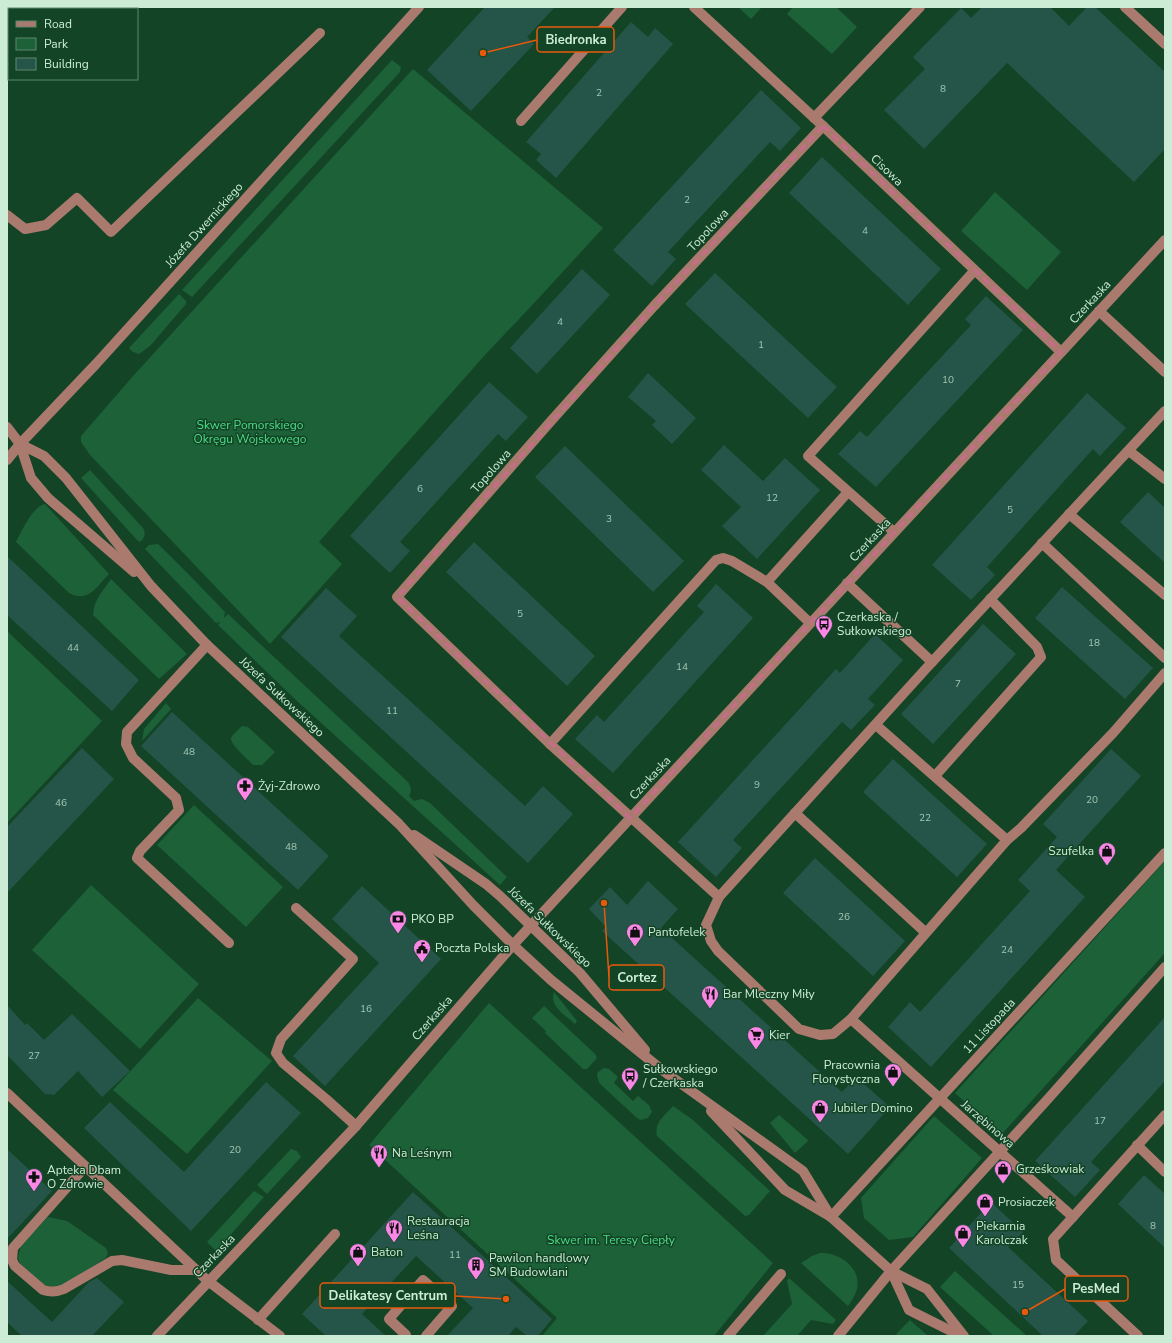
<svg xmlns="http://www.w3.org/2000/svg" width="1172" height="1343" viewBox="0 0 1172 1343" font-family="'Nunito Sans',sans-serif">
<style>
.green{fill:#1c6138}
.building{fill:#245548}
.lines{fill:none;stroke-linecap:round;stroke-linejoin:round}
.minor{stroke:#ab7a6e;stroke-width:10}
.marked{fill:none;stroke:#c66d8c;stroke-width:3;stroke-dasharray:8 5;stroke-linejoin:round}
.labels{text-anchor:middle;dominant-baseline:central;stroke-width:3;stroke-linejoin:round;paint-order:stroke}
.number-label{font-size:10px;fill:#a2c6b2}
.street-label{font-size:12px;fill:#ccecd5;stroke:#134426}
.park-label{font-size:12px;fill:#4bdd87;stroke:#134426}
.poi-label{font-size:12px;fill:#ccecd5;stroke:#134426;text-anchor:start}
.leader{fill:none;stroke:#e8590c;stroke-width:1.5}
.callout-dot{fill:#e8590c;stroke:#134426;stroke-width:1.5}
.callout{fill:#134426;stroke:#e8590c;stroke-width:1.5}
.callout-label{font-size:13px;text-anchor:middle;font-weight:bold;fill:#ccecd5}
</style>
<rect width="100%" height="100%" fill="#134426"/>
<g class="green">
<polygon points="738,7 762,7 751,19"/>
<polygon points="793,7 836,7 857,27 832,54 787,14"/>
<polygon points="392,60 401,67 400,72 192,297 182,290"/>
<polygon points="413,69 603,228 537,300 485,355 319,542 342,564 270,644 90,455 81,442 81,436 134,375"/>
<polygon points="995,192 1061,252 1027,290 961,231"/>
<polygon points="179,294 186,301 186,304 150,346 139,354 133,352 129,348"/>
<path d="M90 470 143 528C146 533 145 538 140 542L137 540 81 478Z"/>
<path d="M45 504 109 574C96 587 89 603 69 593L16 542C21 532 33 506 45 504Z"/>
<path d="M158 544C181 566 203 589 225 612L224 618 228 614 408 782C411 787 412 791 409 796L414 801 422 799 430 803 507 877 500 885 297 701 218 625 220 622 216 623 145 549 149 545Z"/>
<path d="M111 579 187 654 159 679 93 615C94 599 103 591 111 579Z"/>
<polygon points="7,631 102,721 7,823"/>
<polygon points="166,703 171,709 142,741 144,729"/>
<path d="M242 726 248 727 275 752 262 765H253C249 760 230 745 231 738 233 734 239 729 242 726Z"/>
<polygon points="194,805 283,887 246,927 157,845"/>
<polygon points="1164,862 1165,953 1001,1135 955,1093"/>
<polygon points="91,885 199,984 140,1049 32,950"/>
<path d="M554 992 577 1021 575 1024C565 1015 549 1006 554 992Z"/>
<polygon points="198,998 272,1061 187,1154 113,1090"/>
<polygon points="489,1003 773,1263 714,1336 542,1336 557,1318 369,1145"/>
<polygon points="544,1006 595,1054 597,1058 587,1069 583,1069 545,1033 546,1031 532,1018"/>
<polygon points="604,1068 609,1069 618,1077 614,1083 633,1101 638,1096 649,1105 652,1112 648,1118 640,1120 637,1118 599,1083 597,1075 598,1072"/>
<path d="M673 1106 693 1120 770 1191 749 1215 745 1216 657 1136C654 1123 664 1116 673 1106Z"/>
<polygon points="779,1115 808,1140 807,1142 795,1153 770,1123"/>
<polygon points="934,1116 982,1158 913,1237 889,1240 864,1218 861,1198"/>
<polygon points="291,1149 297,1151 301,1157 267,1194 257,1185"/>
<polygon points="254,1191 264,1197 216,1251 207,1242"/>
<polygon points="48,1217 67,1221 106,1248 108,1253 106,1258 63,1285 49,1287 43,1284 20,1264 18,1258 21,1245"/>
<path d="M820 1253C840 1252 864 1269 856 1292 854 1297 851 1302 848 1306L801 1263 812 1256Z"/>
<polygon points="955,1271 1027,1336 994,1336 940,1287"/>
<polygon points="789,1278 836,1320 833,1324 811,1320 797,1336 763,1336 792,1304 787,1281"/>
<polygon points="910,1320 928,1336 896,1336 897,1333"/>
</g>
<g class="building">
<polygon points="485,7 555,7 527,37 534,44 471,111 427,70"/>
<polygon points="982,7 1050,7 1069,26 1087,7 1095,7 1165,72 1165,149 1134,182 1007,63 924,149 884,110 925,69 913,57 961,8 971,18"/>
<polygon points="631,22 648,37 655,28 673,44 556,178 536,160 541,154 526,142"/>
<polygon points="761,90 801,128 780,151 770,142 668,252 676,259 652,286 613,250"/>
<polygon points="822,157 941,269 908,305 789,193"/>
<polygon points="582,269 610,295 537,374 510,348"/>
<polygon points="715,273 837,387 808,418 685,304"/>
<polygon points="986,296 1023,330 876,487 838,454 860,431 867,437 971,325 965,319"/>
<polygon points="648,373 696,418 672,444 652,425 656,421 628,397"/>
<polygon points="489,382 528,417 506,441 498,434 400,542 410,551 390,573 350,536"/>
<polygon points="1087,393 1126,428 1100,456 1093,449 987,567 995,575 971,600 932,565"/>
<polygon points="724,445 763,481 785,458 820,490 757,559 722,526 741,507 701,470"/>
<polygon points="565,446 684,561 653,592 535,477"/>
<polygon points="1148,492 1165,508 1165,563 1120,522"/>
<polygon points="474,542 595,656 567,686 446,572"/>
<polygon points="7,556 139,680 112,711 7,615"/>
<polygon points="716,584 753,618 613,773 575,739 597,715 604,722 704,612 697,606"/>
<polygon points="1062,587 1153,668 1125,699 1035,618"/>
<polygon points="326,588 357,616 339,636 525,806 543,786 573,814 528,863 281,637"/>
<polygon points="983,624 1016,654 933,744 901,714"/>
<polygon points="875,634 903,660 868,699 875,705 851,730 842,722 733,840 742,848 716,877 678,842 836,669 840,673"/>
<polygon points="172,712 329,856 298,890 141,746"/>
<polygon points="82,748 114,779 7,893 7,827"/>
<polygon points="1111,749 1141,776 1056,870 1085,897 931,1067 888,1027 910,1002 920,1012 1030,891 1018,880 1057,837 1043,824"/>
<polygon points="893,759 987,844 957,877 863,792"/>
<polygon points="815,858 905,941 873,976 783,893"/>
<polygon points="648,881 678,909 661,928 842,1092 856,1077 890,1107 848,1154 602,931 606,927 589,909 610,887 627,905"/>
<polygon points="362,886 441,959 325,1086 293,1056 379,963 332,919"/>
<polygon points="7,1005 25,1025 27,1023 44,1040 72,1014 130,1071 102,1097 78,1071 54,1095 45,1094 7,1055"/>
<polygon points="1165,1017 1165,1081 1091,1162 1100,1170 1075,1197 1035,1161"/>
<polygon points="266,1082 301,1113 191,1231 84,1128 110,1102 184,1172"/>
<polygon points="7,1149 52,1191 7,1239"/>
<polygon points="1144,1175 1165,1194 1165,1248 1118,1204"/>
<polygon points="413,1192 552,1319 538,1336 527,1336 516,1327 508,1336 447,1336 473,1308 416,1256 362,1314 386,1336 326,1336 302,1314"/>
<polygon points="991,1202 1023,1232 1008,1247 1088,1321 1074,1336 1043,1336 949,1248"/>
<polygon points="97,1278 124,1302 92,1336 22,1336 7,1322 7,1281 52,1322 89,1282"/>
</g>
<g class="lines">
<g class="minor">
<polyline points="694,7 823,126 1061,352"/>
<polyline points="1125,7 1165,44"/>
<polyline points="814,118 920,7"/>
<polyline points="521,121 622,7"/>
<polyline points="823,126 654,306 551,421 397,597 550,744 719,897 932,662 847,583"/>
<polyline points="7,215 25,229 46,225 77,198 111,232 320,33"/>
<polyline points="1099,311 1165,372"/>
<polyline points="7,427 20,444 31,478 48,498 134,572"/>
<polyline points="20,444 44,456 66,478 151,586 207,645 399,824 473,905 513,945 551,980 662,1070 803,1171 831,1217"/>
<polyline points="1129,451 1165,479"/>
<polyline points="7,460 20,444 96,364 419,7"/>
<polyline points="1069,514 1165,595"/>
<polyline points="894,532 808,456 974,271"/>
<polyline points="1042,543 1165,658"/>
<polyline points="767,582 848,492"/>
<polyline points="207,645 127,732 126,744 133,758 176,798 179,810 140,851 137,858 229,943"/>
<polyline points="932,662 1165,411"/>
<polyline points="876,725 1007,840"/>
<polyline points="550,744 716,560 723,558 732,561 767,582 810,623"/>
<polyline points="935,776 1041,657 1037,647 990,599"/>
<polyline points="795,813 925,932"/>
<polyline points="414,835 486,884 500,896 580,973 645,1050"/>
<polyline points="719,897 706,925 711,941 718,951 799,1029 820,1035 833,1034 851,1019 1007,840 1021,828 1113,733 1165,673"/>
<polyline points="296,908 353,959 281,1039 276,1053 283,1063 326,1099 356,1126"/>
<polyline points="851,1019 1073,1217"/>
<polyline points="7,1093 208,1281 280,1336"/>
<polyline points="711,1111 785,1190 831,1217 891,1271 927,1289 964,1336"/>
<polyline points="1137,1145 1165,1172"/>
<path d="M85 1167 13 1248 12 1260 15 1266 43 1290C50 1292 57 1292 64 1289L112 1261 122 1260 171 1270H196"/>
<polyline points="831,1217 1165,853"/>
<polyline points="891,1271 909,1310 961,1336"/>
<polyline points="258,1320 335,1234"/>
<polyline points="157,1336 356,1126 513,945 1165,240"/>
<polyline points="405,1336 406,1335 389,1319 423,1280 452,1306 426,1336"/>
<polyline points="728,1336 781,1274"/>
<polyline points="838,1336 891,1271 1047,1100 1165,967"/>
<polyline points="1138,1336 1056,1260 1053,1239 1165,1115"/>
</g>
</g>
<path class="marked" d="M823 126 1061 352 630 818 397 597 654 306Z"/>
<defs>
<g id="bus-pin" transform="scale(0.9)"><path d="M0 17L-7.5 6A9.5 9.5 0 1 1 7.5 6Z" fill="#fa87e7" stroke="#134426"/><path d="M-5-6H5V4H4V6H2V4H-2V6H-4V4H-5ZM-3.5-4V0h7V-4ZM-3.5 1.2v1.5H-2V1.2ZM2 1.2v1.5H3.5V1.2Z" fill="#111"/></g>
<g id="pharmacy-pin" transform="scale(0.9)"><path d="M0 17L-7.5 6A9.5 9.5 0 1 1 7.5 6Z" fill="#fa87e7" stroke="#134426"/><path d="M-2-6h4v4h4v4h-4v4h-4v-4h-4v-4h4Z" fill="#111"/></g>
<g id="shop-pin" transform="scale(0.9)"><path d="M0 17L-7.5 6A9.5 9.5 0 1 1 7.5 6Z" fill="#fa87e7" stroke="#134426"/><path d="M-5-2.5h2.3a2.7 3.5 0 0 1 5.4 0H5L5.5 6h-11ZM-1.5-2.5h3a1.5 2.3 0 0 0-3 0Z" fill="#111"/></g>
<g id="bank-pin" transform="scale(0.9)"><path d="M0 17L-7.5 6A9.5 9.5 0 1 1 7.5 6Z" fill="#fa87e7" stroke="#134426"/><path d="M-6-4H6V4H-6ZM0-2.3a2.3 2.3 0 1 0 0 4.6a2.3 2.3 0 1 0 0-4.6Z" fill="#111"/></g>
<g id="civic-pin" transform="scale(0.9)"><path d="M0 17L-7.5 6A9.5 9.5 0 1 1 7.5 6Z" fill="#fa87e7" stroke="#134426"/><path d="M-.6-6.5H3V-4.5H.6V-3L4-1V1h2V6H-6V1h2V-1L-.6-3ZM-1.2 2.5V6h2.4V2.5Z" fill="#111"/></g>
<g id="restaurant-pin" transform="scale(0.9)"><path d="M0 17L-7.5 6A9.5 9.5 0 1 1 7.5 6Z" fill="#fa87e7" stroke="#134426"/><path d="M-5-6h1v4h1v-4h1v4h1v-4h1v5L-1.5 .5V6h-2V.5L-5-1ZM5-6V6H3V1.5H1.5Q1.5-4 5-6Z" fill="#111"/></g>
<g id="supermarket-pin" transform="scale(0.9)"><path d="M0 17L-7.5 6A9.5 9.5 0 1 1 7.5 6Z" fill="#fa87e7" stroke="#134426"/><path d="M-6-5.5h2.5l.6 2H6L4.5 2H-2.5L-4.4-4H-6ZM-1.5 3.2a1.3 1.3 0 1 0 .1 0ZM3 3.2a1.3 1.3 0 1 0 .1 0Z" fill="#111"/></g>
<g id="building-pin" transform="scale(0.9)"><path d="M0 17L-7.5 6A9.5 9.5 0 1 1 7.5 6Z" fill="#fa87e7" stroke="#134426"/><path d="M-4-6H4V6H1V3H-1V6H-4ZM-2.5-4.3h1.7v1.8h-1.7ZM.8-4.3h1.7v1.8H.8ZM-2.5-1h1.7V.8h-1.7ZM.8-1h1.7V.8H.8Z" fill="#111"/></g>
</defs>
<g fill-rule="evenodd">
<use href="#bus-pin" x="824" y="624"/>
<use href="#pharmacy-pin" x="245" y="786"/>
<use href="#shop-pin" x="1107" y="851"/>
<use href="#bank-pin" x="398" y="919"/>
<use href="#shop-pin" x="635" y="932"/>
<use href="#civic-pin" x="422" y="948"/>
<use href="#restaurant-pin" x="710" y="994"/>
<use href="#supermarket-pin" x="756" y="1035"/>
<use href="#shop-pin" x="893" y="1072"/>
<use href="#bus-pin" x="630" y="1076"/>
<use href="#shop-pin" x="820" y="1108"/>
<use href="#restaurant-pin" x="379" y="1153"/>
<use href="#shop-pin" x="1003" y="1169"/>
<use href="#pharmacy-pin" x="34" y="1177"/>
<use href="#shop-pin" x="985" y="1202"/>
<use href="#restaurant-pin" x="394" y="1228"/>
<use href="#shop-pin" x="963" y="1233"/>
<use href="#shop-pin" x="358" y="1252"/>
<use href="#building-pin" x="476" y="1265"/>
</g>
<g class="labels">
<g class="number-label">
<text x="943" y="89">8</text>
<text x="599" y="93">2</text>
<text x="687" y="200">2</text>
<text x="865" y="231">4</text>
<text x="560" y="322">4</text>
<text x="761" y="345">1</text>
<text x="948" y="380">10</text>
<text x="420" y="489">6</text>
<text x="772" y="498">12</text>
<text x="1010" y="510">5</text>
<text x="609" y="519">3</text>
<text x="520" y="614">5</text>
<text x="1094" y="643">18</text>
<text x="73" y="648">44</text>
<text x="682" y="667">14</text>
<text x="958" y="684">7</text>
<text x="392" y="711">11</text>
<text x="189" y="752">48</text>
<text x="757" y="785">9</text>
<text x="1092" y="800">20</text>
<text x="61" y="803">46</text>
<text x="925" y="818">22</text>
<text x="291" y="847">48</text>
<text x="844" y="917">26</text>
<text x="1007" y="950">24</text>
<text x="366" y="1009">16</text>
<text x="34" y="1056">27</text>
<text x="1100" y="1121">17</text>
<text x="235" y="1150">20</text>
<text x="1153" y="1226">8</text>
<text x="455" y="1255">11</text>
<text x="1018" y="1285">15</text>
</g>
<g class="street-label">
<text transform="translate(887 170) rotate(44)">Cisowa</text>
<text transform="translate(204 225) rotate(-48)">Józefa Dwernickiego</text>
<text transform="translate(708 230) rotate(-47)">Topolowa</text>
<text transform="translate(1090 302) rotate(-47)">Czerkaska</text>
<text transform="translate(491 471) rotate(-49)">Topolowa</text>
<text transform="translate(870 540) rotate(-47)">Czerkaska</text>
<text transform="translate(282 697) rotate(43)">Józefa Sułkowskiego</text>
<text transform="translate(650 778) rotate(-47)">Czerkaska</text>
<text transform="translate(550 927) rotate(44)">Józefa Sułkowskiego</text>
<text transform="translate(432 1018) rotate(-49)">Czerkaska</text>
<text transform="translate(989 1026) rotate(-47)">11 Listopada</text>
<text transform="translate(988 1124) rotate(41)">Jarzębinowa</text>
<text transform="translate(214 1256) rotate(-46)">Czerkaska</text>
</g>
<g class="park-label">
<text x="250" y="425">Skwer Pomorskiego<tspan x="250" dy="14">Okręgu Wojskowego</tspan></text>
<text x="611" y="1240">Skwer im. Teresy Ciepły</text>
</g>
<g class="poi-label">
<text x="837" y="617">Czerkaska /<tspan x="837" dy="14">Sułkowskiego</tspan></text>
<text x="258" y="786">Żyj-Zdrowo</text>
<text x="1094" y="851" text-anchor="end">Szufelka</text>
<text x="411" y="919">PKO BP</text>
<text x="648" y="932">Pantofelek</text>
<text x="435" y="948">Poczta Polska</text>
<text x="723" y="994">Bar Mleczny Miły</text>
<text x="769" y="1035">Kier</text>
<text x="880" y="1065" text-anchor="end">Pracownia<tspan x="880" dy="14">Florystyczna</tspan></text>
<text x="643" y="1069">Sułkowskiego<tspan x="643" dy="14">/ Czerkaska</tspan></text>
<text x="833" y="1108">Jubiler Domino</text>
<text x="392" y="1153">Na Leśnym</text>
<text x="1016" y="1169">Grześkowiak</text>
<text x="47" y="1170">Apteka Dbam<tspan x="47" dy="14">O Zdrowie</tspan></text>
<text x="998" y="1202">Prosiaczek</text>
<text x="407" y="1221">Restauracja<tspan x="407" dy="14">Leśna</tspan></text>
<text x="976" y="1226">Piekarnia<tspan x="976" dy="14">Karolczak</tspan></text>
<text x="371" y="1252">Baton</text>
<text x="489" y="1258">Pawilon handlowy<tspan x="489" dy="14">SM Budowlani</tspan></text>
</g>
</g>
<path class="leader" d="M483 53L537 40M604 903L609 977M1025 1312L1065 1289M506 1299L455 1296"/>
<g class="callout-dot">
<circle cx="483" cy="53" r="4"/>
<circle cx="604" cy="903" r="4"/>
<circle cx="1025" cy="1312" r="4"/>
<circle cx="506" cy="1299" r="4"/>
</g>
<g class="callout">
<rect x="537" y="27" width="77" height="25" rx="4"/>
<rect x="609" y="965" width="55" height="25" rx="4"/>
<rect x="1065" y="1276" width="63" height="25" rx="4"/>
<rect x="320" y="1283" width="135" height="25" rx="4"/>
</g>
<g class="callout-label">
<text x="576" y="44">Biedronka</text>
<text x="637" y="982">Cortez</text>
<text x="1096" y="1293">PesMed</text>
<text x="388" y="1300">Delikatesy Centrum</text>
</g>
<rect width="1172" height="1343" fill="none" stroke="#ccecd5" stroke-width="16"/>
<rect x="8" y="8" width="130" height="72" fill="#134426" stroke="#5d876c"/>
<rect x="16" y="21" width="20" height="6" fill="#ab7a6e" stroke="#5d876c"/>
<text x="44" y="28" font-size="12" fill="#ccecd5">Road</text>
<rect x="16" y="38" width="20" height="12" fill="#1c6138" stroke="#5d876c"/>
<text x="44" y="48" font-size="12" fill="#ccecd5">Park</text>
<rect x="16" y="58" width="20" height="12" fill="#245548" stroke="#5d876c"/>
<text x="44" y="68" font-size="12" fill="#ccecd5">Building</text>
</svg>
